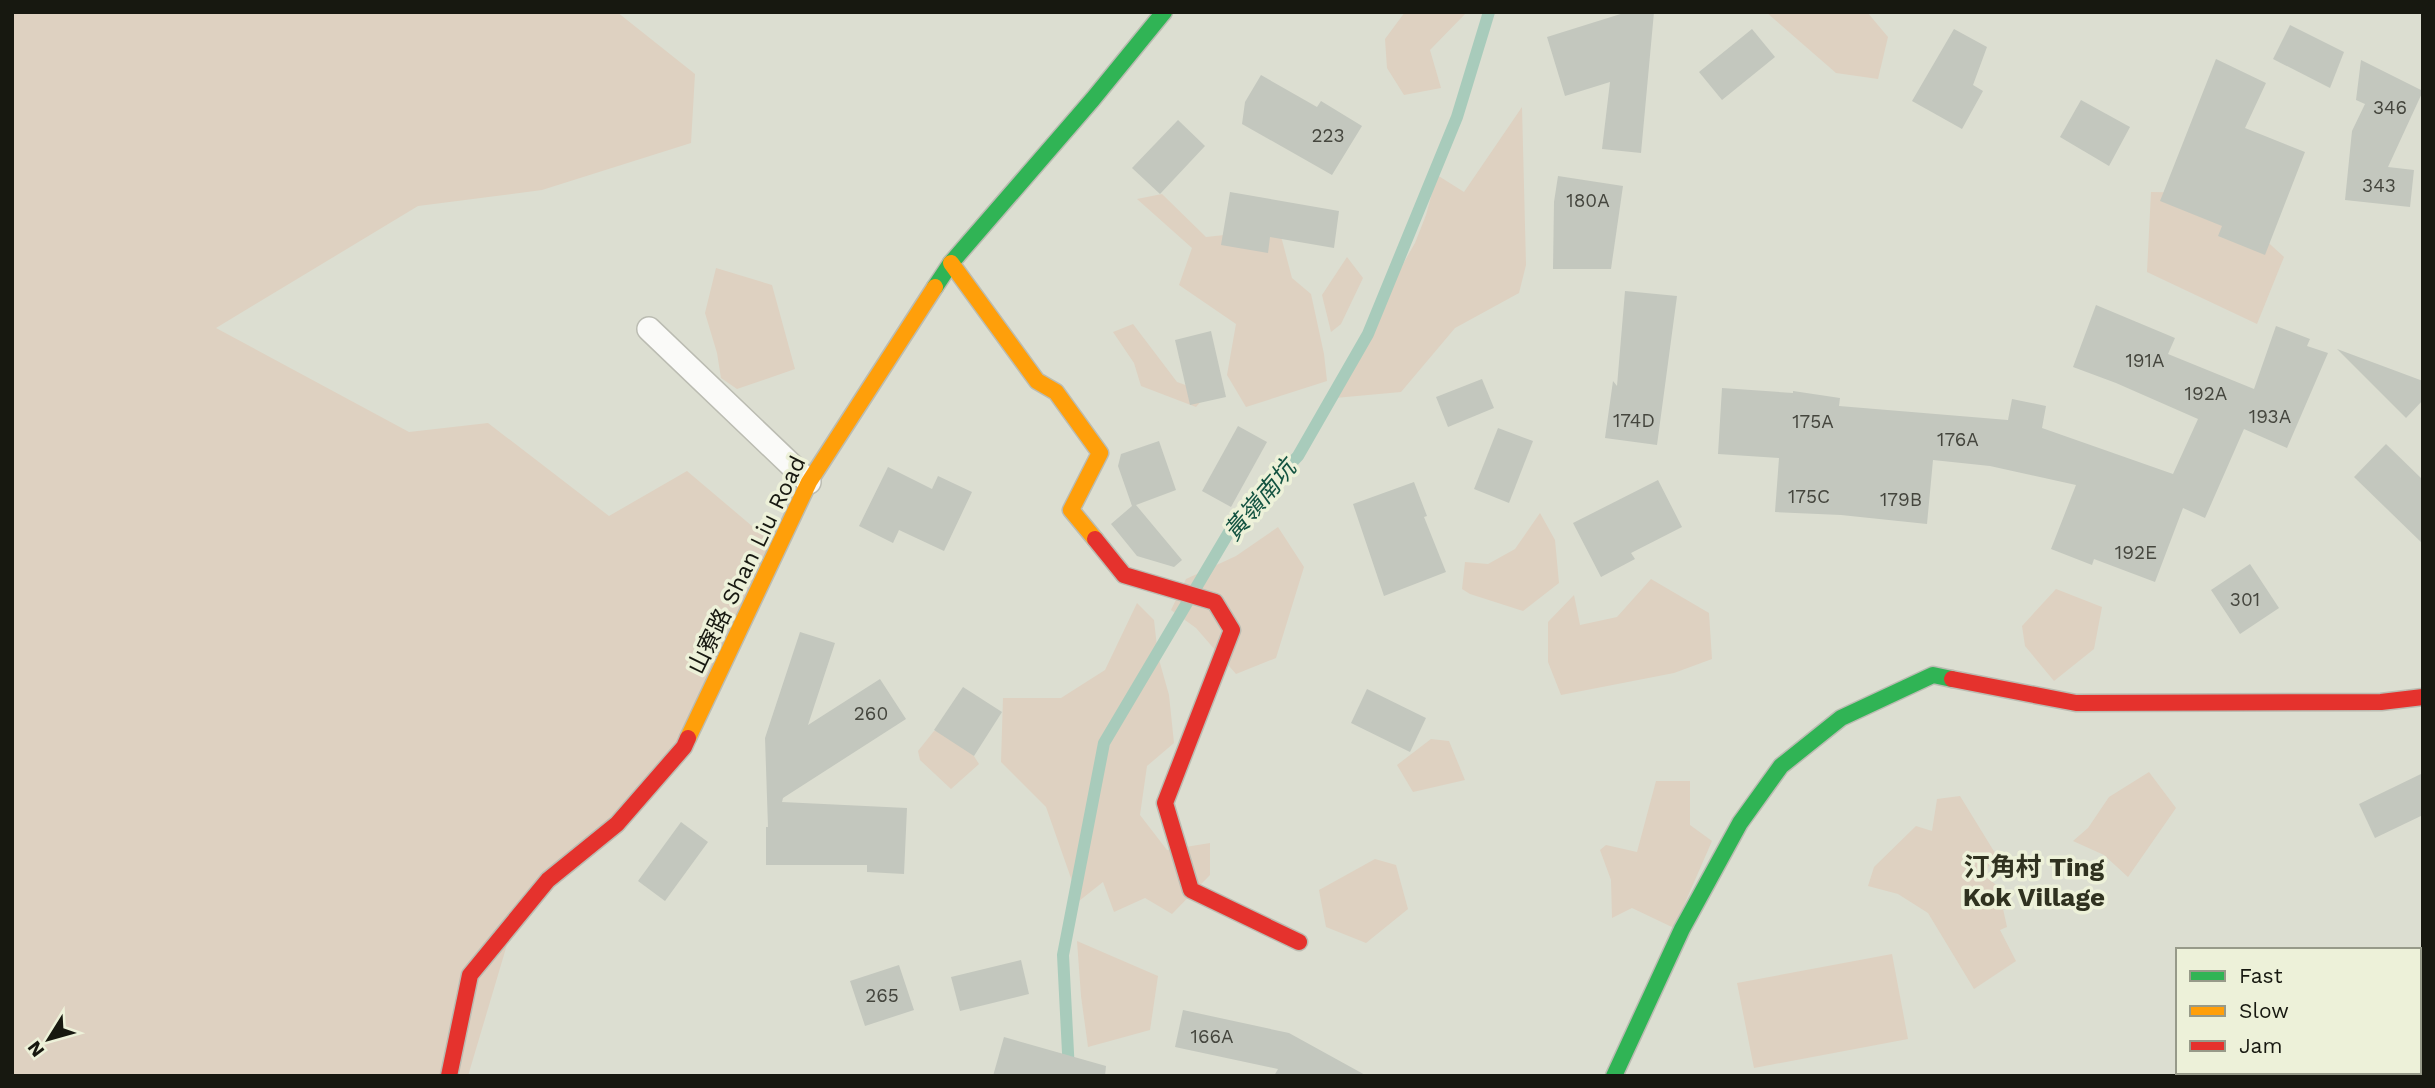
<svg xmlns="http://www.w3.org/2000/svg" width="2435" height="1088" viewBox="0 0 2435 1088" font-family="'Work Sans','Noto Sans TC',sans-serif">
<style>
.green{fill:#ded1c1}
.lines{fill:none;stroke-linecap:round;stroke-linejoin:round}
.stream{stroke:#a8cbbb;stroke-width:12}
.building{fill:#c3c7be}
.lane-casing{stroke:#bbbcb2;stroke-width:26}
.fast-casing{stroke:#bbbcb2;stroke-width:19}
.slow-casing{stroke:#bbbcb2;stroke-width:19}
.jam-casing{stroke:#bbbcb2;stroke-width:19}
.lane{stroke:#fafaf8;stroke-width:23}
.fast{stroke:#30b455;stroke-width:16}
.slow{stroke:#ff9f0a;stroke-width:16}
.jam{stroke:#e5322d;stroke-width:16}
.labels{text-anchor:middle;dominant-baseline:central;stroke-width:7;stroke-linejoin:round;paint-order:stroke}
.number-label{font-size:19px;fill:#45463e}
.street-label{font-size:23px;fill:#171810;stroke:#edf1d9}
.water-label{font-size:24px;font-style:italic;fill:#135341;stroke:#edf1d9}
.quarter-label{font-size:26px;font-weight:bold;fill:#303220;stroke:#edf1d9}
</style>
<rect width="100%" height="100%" fill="#dcded1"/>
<g class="green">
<polygon points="12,12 617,12 695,74 691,143 542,190 418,206 216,328 409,432 488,423 609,516 687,471 778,548 666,768 514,921 468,1076 12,1076"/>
<polygon points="1405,12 1462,12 1465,14 1430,50 1441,88 1404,95 1387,68 1385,39"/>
<polygon points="1766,12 1867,12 1888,37 1878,79 1836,73"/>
<polygon points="1522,107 1526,265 1519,293 1455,328 1401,392 1335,398 1387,292 1415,243 1426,215 1437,175 1464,192"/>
<polygon points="2151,192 2214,193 2284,257 2257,324 2147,272"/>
<polygon points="1162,194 1206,237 1234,234 1277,221 1292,278 1311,294 1324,354 1327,381 1246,407 1227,375 1236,324 1179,285 1192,248 1137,199"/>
<polygon points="1347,257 1363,278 1341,324 1331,332 1322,295"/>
<polygon points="716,268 772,285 795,369 737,389 721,378 717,353 705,313"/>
<polygon points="1133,324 1177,382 1208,393 1196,407 1141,386 1134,363 1113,332"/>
<polygon points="1540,513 1555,540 1559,583 1523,611 1470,594 1462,589 1465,562 1488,564 1515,549"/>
<polygon points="1278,527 1304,567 1276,658 1236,674 1196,628 1171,610 1186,579 1236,556"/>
<polygon points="1651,579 1709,613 1712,659 1674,673 1561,695 1548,662 1548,622 1574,595 1580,625 1617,617"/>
<polygon points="2056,589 2102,607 2094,649 2054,681 2025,646 2022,626"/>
<polygon points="1137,603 1154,620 1158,656 1169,695 1174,743 1147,766 1140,815 1167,850 1210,843 1210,875 1172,914 1145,898 1114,912 1103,882 1079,901 1046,807 1001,762 1003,698 1061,698 1105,670"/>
<polygon points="934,731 959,733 979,764 951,789 920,760 918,751"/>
<polygon points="1431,739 1449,741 1465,780 1413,792 1397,765"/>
<polygon points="2149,772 2176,808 2128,877 2104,855 2073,841 2088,828 2109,797"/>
<polygon points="1656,781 1690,781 1690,825 1712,841 1674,928 1632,908 1612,918 1611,880 1600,850 1606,845 1637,852"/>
<polygon points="1960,796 1995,853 1984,876 1998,886 2007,927 2000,930 2016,961 1974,989 1928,913 1898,894 1868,886 1874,867 1916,826 1932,831 1937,799"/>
<polygon points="1375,859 1396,865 1408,909 1366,943 1326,927 1319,890"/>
<polygon points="1077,941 1158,976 1150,1030 1088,1047 1081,996"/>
<polygon points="1892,954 1908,1039 1754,1068 1737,983"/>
</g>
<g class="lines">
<polyline class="stream" points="1069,1072 1063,955 1104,743 1232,527 1298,456 1368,334 1457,117 1489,12"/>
</g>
<g class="building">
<polygon points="1627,12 1654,12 1641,153 1602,149 1610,82 1565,96 1547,37"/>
<polygon points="2290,25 2344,52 2330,88 2273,59"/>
<polygon points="1752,29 1775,57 1722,100 1699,72"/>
<polygon points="1954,29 1987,47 1973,85 1983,91 1962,129 1912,101"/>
<polygon points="2216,59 2266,83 2245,128 2305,152 2265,255 2218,236 2222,226 2160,201"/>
<polygon points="2361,60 2423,91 2388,167 2414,170 2410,207 2345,200 2352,131 2365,104 2356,100"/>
<polygon points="1261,75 1317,107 1321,101 1362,126 1332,175 1242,124 1245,102"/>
<polygon points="2081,100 2130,127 2109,166 2060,137"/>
<polygon points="1178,120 1205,146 1160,194 1132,168"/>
<polygon points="1558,176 1623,186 1611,269 1553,269 1554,202"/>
<polygon points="1230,192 1339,211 1334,248 1270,237 1268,253 1221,245"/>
<polygon points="1625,291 1677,296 1657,445 1605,438 1613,381 1617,386"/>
<polygon points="2096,305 2175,338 2168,354 2254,389 2276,326 2310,339 2307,346 2328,353 2287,448 2244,429 2205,518 2183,508 2155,582 2094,559 2092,565 2051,549 2076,485 1990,466 1933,460 1927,524 1841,515 1775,512 1779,458 1718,454 1722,388 1793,393 1793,391 1840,398 1839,406 2008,420 2012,399 2046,406 2042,428 2173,474 2198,419 2116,383 2073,367"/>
<polygon points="1211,331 1226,397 1190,405 1175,340"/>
<polygon points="2337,349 2423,381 2423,400 2406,418"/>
<polygon points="1482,379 1494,408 1448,427 1436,397"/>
<polygon points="1238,426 1267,442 1231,507 1202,491"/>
<polygon points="1498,428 1533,441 1509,503 1474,489"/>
<polygon points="1159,441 1176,490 1136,505 1182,560 1174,567 1137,556 1111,524 1132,506 1118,466 1121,454"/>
<polygon points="2386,444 2423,480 2423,544 2354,477"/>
<polygon points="888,467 932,489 938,476 972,492 944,551 899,530 893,543 859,526"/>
<polygon points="1658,480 1682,527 1631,553 1635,559 1601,577 1573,523"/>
<polygon points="1414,482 1427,516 1424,517 1446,572 1384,596 1353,504"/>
<polygon points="2250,564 2279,608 2240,634 2211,590"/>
<polygon points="800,632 835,643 808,725 880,679 906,719 783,798 782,802 907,808 904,874 867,872 867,865 766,865 766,827 768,827 765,738"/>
<polygon points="963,687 1002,712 974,756 934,730"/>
<polygon points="1367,689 1426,718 1410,752 1351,723"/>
<polygon points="2423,773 2423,815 2375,838 2359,804"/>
<polygon points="681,822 708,842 665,901 638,881"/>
<polygon points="1021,960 1029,994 960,1011 951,977"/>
<polygon points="899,965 914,1010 865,1026 850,981"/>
<polygon points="1183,1010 1289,1033 1367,1076 1274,1076 1278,1069 1175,1047"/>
<polygon points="1004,1037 1106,1066 1105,1076 993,1076"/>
</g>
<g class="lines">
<g class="lane-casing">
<polyline id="lane" points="649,329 809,482"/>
</g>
<g class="fast-casing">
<g id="fast">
<polyline points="935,287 951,263 1093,99 1164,12"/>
<polyline points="1614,1076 1682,929 1740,823 1781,766 1841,718 1933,675 1952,679"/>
</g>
</g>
<g class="slow-casing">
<g id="slow">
<polyline points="951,263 1037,381 1056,392 1100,453 1071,510 1095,539"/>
<polyline points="688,738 809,482 935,287"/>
</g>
</g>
<g class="jam-casing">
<g id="jam">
<polyline points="1095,539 1124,575 1215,602 1232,630 1165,803 1191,890 1299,942"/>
<polyline points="1952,679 2076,703 2381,702 2423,697"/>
<polyline points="449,1076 470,975 548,880 617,824 684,747 688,738"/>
</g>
</g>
<use href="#lane" class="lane"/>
<use href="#fast" class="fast"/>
<use href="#slow" class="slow"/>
<use href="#jam" class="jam"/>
</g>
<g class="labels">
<g class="number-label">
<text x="2390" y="107">346</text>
<text x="1328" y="135">223</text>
<text x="2379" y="185">343</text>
<text x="1588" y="200">180A</text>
<text x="2145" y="360">191A</text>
<text x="2206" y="393">192A</text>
<text x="2270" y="416">193A</text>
<text x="1634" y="420">174D</text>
<text x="1813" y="421">175A</text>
<text x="1958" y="439">176A</text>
<text x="1809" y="496">175C</text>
<text x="1901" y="499">179B</text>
<text x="2136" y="552">192E</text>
<text x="2245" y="599">301</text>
<text x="871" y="713">260</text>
<text x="882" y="995">265</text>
<text x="1212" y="1036">166A</text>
</g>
<g class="street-label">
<text transform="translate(747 565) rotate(-64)">山寮路 Shan Liu Road</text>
</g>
<g class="water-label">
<text transform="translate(1260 500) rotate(-50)">黃嶺南坑</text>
</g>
<g class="quarter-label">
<text x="2034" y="867">汀角村 Ting<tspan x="2034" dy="30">Kok Village</tspan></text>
</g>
</g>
<rect width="2435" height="1088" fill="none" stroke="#171810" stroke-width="28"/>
<rect x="2176" y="948" width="245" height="126" fill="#edf1d9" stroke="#979a89" stroke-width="2"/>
<rect x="2190" y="971" width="35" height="10" fill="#30b455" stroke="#979a89" stroke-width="2"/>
<text x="2239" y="983" font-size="21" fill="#171810">Fast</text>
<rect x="2190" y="1006" width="35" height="10" fill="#ff9f0a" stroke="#979a89" stroke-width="2"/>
<text x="2239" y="1018" font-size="21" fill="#171810">Slow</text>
<rect x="2190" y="1041" width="35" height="10" fill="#e5322d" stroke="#979a89" stroke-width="2"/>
<text x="2239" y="1053" font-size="21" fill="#171810">Jam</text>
<g transform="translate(49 1039) rotate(233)" stroke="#edf1d9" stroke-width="5" paint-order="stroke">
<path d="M0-5L12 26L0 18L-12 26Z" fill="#171810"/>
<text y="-10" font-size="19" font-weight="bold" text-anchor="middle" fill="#171810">N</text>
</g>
</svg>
